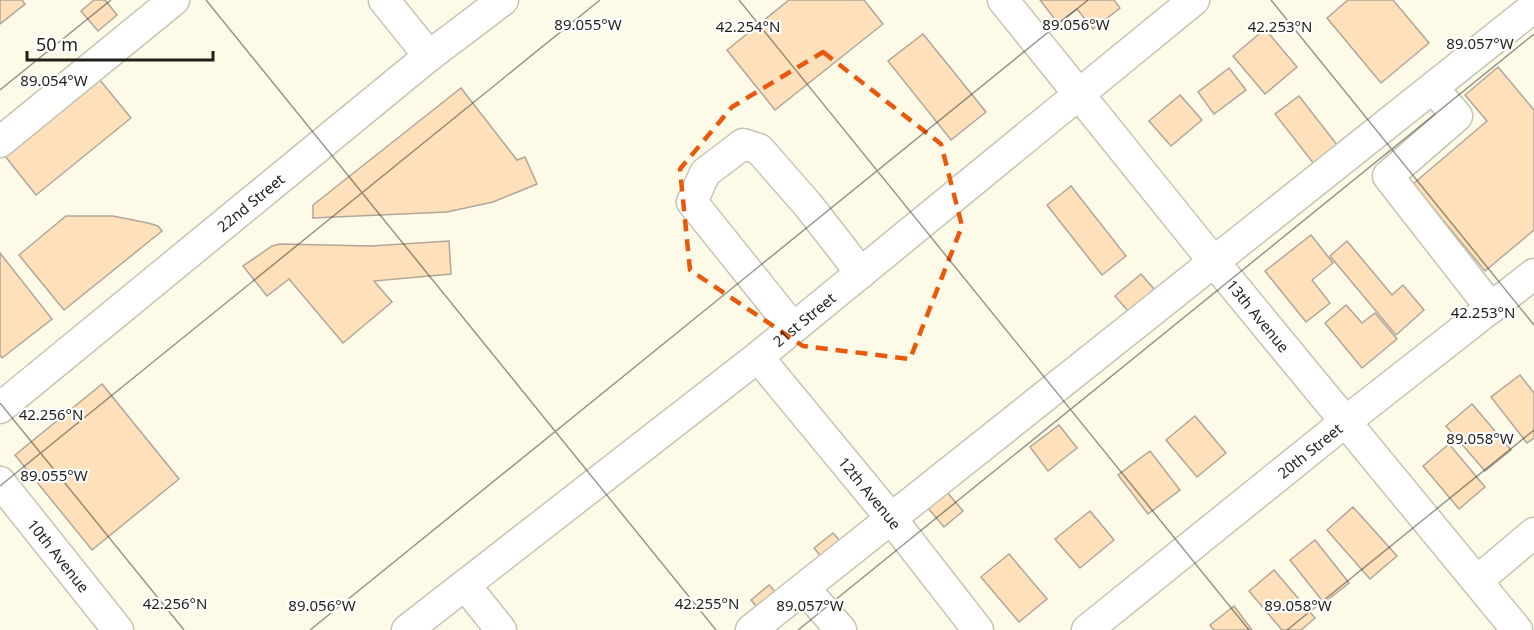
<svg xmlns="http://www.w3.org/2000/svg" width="1534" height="630" viewBox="0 0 1534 630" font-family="'Noto Sans',sans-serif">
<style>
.building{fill:#fee0ba;stroke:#b2a698;stroke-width:1.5}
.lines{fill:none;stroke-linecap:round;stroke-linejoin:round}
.minor-casing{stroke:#c6c4b2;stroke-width:33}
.minor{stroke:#fff;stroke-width:30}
.marked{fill:none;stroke:#e8590c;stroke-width:4.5;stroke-dasharray:12 8;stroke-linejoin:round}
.ticks{fill:none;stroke:#201f19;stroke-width:1.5;stroke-opacity:0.45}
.labels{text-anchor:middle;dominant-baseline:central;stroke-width:4.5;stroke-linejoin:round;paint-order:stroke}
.street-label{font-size:15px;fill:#201f19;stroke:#fff}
.ticks-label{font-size:15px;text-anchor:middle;fill:#201f19;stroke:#fff;stroke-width:4.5;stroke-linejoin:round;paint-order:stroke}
</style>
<rect width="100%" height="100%" fill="#fdfae8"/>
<g class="building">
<polygon points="0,0 22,0 25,4 0,24"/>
<polygon points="94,0 105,0 117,15 98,31 81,11"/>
<polygon points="789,0 864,0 883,24 775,110 727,50"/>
<polygon points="1040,0 1114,0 1120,8 1093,29 1077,9 1058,23"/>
<polygon points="1348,0 1393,0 1429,43 1381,83 1327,18"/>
<polygon points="1265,29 1297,67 1265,94 1233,56"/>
<polygon points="923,34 986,112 951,140 888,61"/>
<polygon points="1498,67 1534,110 1534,230 1485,271 1413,184 1487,121 1465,95"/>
<polygon points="1229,68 1246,90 1214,114 1198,92"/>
<polygon points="95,74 131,118 36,195 1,151"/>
<polygon points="461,88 517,160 525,157 537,184 493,202 447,212 313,218 313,205"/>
<polygon points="1180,95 1202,120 1171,146 1149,121"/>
<polygon points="1299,96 1345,155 1321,173 1275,114"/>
<polygon points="1071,186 1126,256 1102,275 1047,205"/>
<polygon points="66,216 113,216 148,223 158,226 162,231 64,310 19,255"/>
<polygon points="1311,235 1333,263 1312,280 1330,303 1306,322 1265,271"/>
<polygon points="449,241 451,274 374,281 392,302 343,343 289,279 267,296 243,266 272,246 280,244 371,246"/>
<polygon points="1347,241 1392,295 1403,285 1424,310 1396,335 1330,256"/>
<polygon points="0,253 52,319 2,358 0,355"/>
<polygon points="1141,274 1160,296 1134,318 1115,296"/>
<polygon points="1346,305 1362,323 1375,313 1397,339 1362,368 1325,323"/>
<polygon points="1520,375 1534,393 1534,438 1527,443 1491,397"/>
<polygon points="102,384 179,479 92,550 15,455"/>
<polygon points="1472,404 1511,450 1485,471 1446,426"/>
<polygon points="1195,416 1226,453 1197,477 1166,440"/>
<polygon points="1059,425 1077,448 1048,471 1030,447"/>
<polygon points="1449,444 1485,487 1459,509 1423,466"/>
<polygon points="1150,451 1180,490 1148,514 1118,475"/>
<polygon points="946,491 963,511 944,527 927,507"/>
<polygon points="1353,507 1397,556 1370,579 1327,530"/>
<polygon points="1090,511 1114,540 1080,568 1055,539"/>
<polygon points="833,533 842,543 823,559 814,548"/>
<polygon points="1315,540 1349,583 1324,603 1290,560"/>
<polygon points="1009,554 1047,599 1019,622 981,577"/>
<polygon points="1274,570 1315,618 1301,630 1282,630 1249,591"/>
<polygon points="769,585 781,598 763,614 751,600"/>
<polygon points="1234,606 1252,630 1214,630 1210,625"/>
</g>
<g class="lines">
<g class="minor-casing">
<g id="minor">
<polyline points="384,0 429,56"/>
<path id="s1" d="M1003 0 1214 262 1517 630"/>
<polyline points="1433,88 1457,116 1388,176 1491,308"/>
<polyline points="0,142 174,0"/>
<polyline points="793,328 692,202 705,173 743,144 759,149 808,205 861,273"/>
<path id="s2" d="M758 357 890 517 978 630"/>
<path id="s3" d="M0 408 429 56 503 0"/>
<path id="s4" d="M0 482 118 630"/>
<polyline points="1477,581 1534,533"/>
<polyline points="465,585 501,630"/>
<polyline points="804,588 841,630"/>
<path id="s5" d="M407 630 758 357 1194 0"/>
<polyline points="751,630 1534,7"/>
<path id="s6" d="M1087 630 1345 422 1534 274"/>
</g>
</g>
<use href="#minor" class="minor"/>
</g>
<path class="marked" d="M823 52 941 144 962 226 910 359 803 346 690 270 680 169 732 107Z"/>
<path class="ticks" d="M206 0 716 630M739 0 1249 630M1271 0 1534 325M0 90 111 0M0 403 184 630M0 486 600 0M310 630 1088 0M798 630 1534 34M1287 630 1534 430"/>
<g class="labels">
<g class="street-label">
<text stroke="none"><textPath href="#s3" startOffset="324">22nd Street</textPath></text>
<text stroke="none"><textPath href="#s1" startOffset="406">13th Avenue</textPath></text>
<text stroke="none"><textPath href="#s5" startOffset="504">21st Street</textPath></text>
<text stroke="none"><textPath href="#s6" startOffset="286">20th Street</textPath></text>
<text stroke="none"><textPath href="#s2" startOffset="176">12th Avenue</textPath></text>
<text stroke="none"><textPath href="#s4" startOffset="94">10th Avenue</textPath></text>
</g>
</g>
<g class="ticks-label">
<text x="588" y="30">89.055°W</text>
<text x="1076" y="30">89.056°W</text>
<text x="748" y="32">42.254°N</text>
<text x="1280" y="32">42.253°N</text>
<text x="1480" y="49">89.057°W</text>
<text x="54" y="86">89.054°W</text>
<text x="1483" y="318">42.253°N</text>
<text x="51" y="420">42.256°N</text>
<text x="1480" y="444">89.058°W</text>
<text x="54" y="481">89.055°W</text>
<text x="175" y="609">42.256°N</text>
<text x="707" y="609">42.255°N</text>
<text x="322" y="611">89.056°W</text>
<text x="810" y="611">89.057°W</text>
<text x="1298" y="611">89.058°W</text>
</g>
<path d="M27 51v9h186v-9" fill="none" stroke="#201f19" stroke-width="3"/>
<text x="36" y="51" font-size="18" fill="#201f19" stroke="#ffffff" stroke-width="4.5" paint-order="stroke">50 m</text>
</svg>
